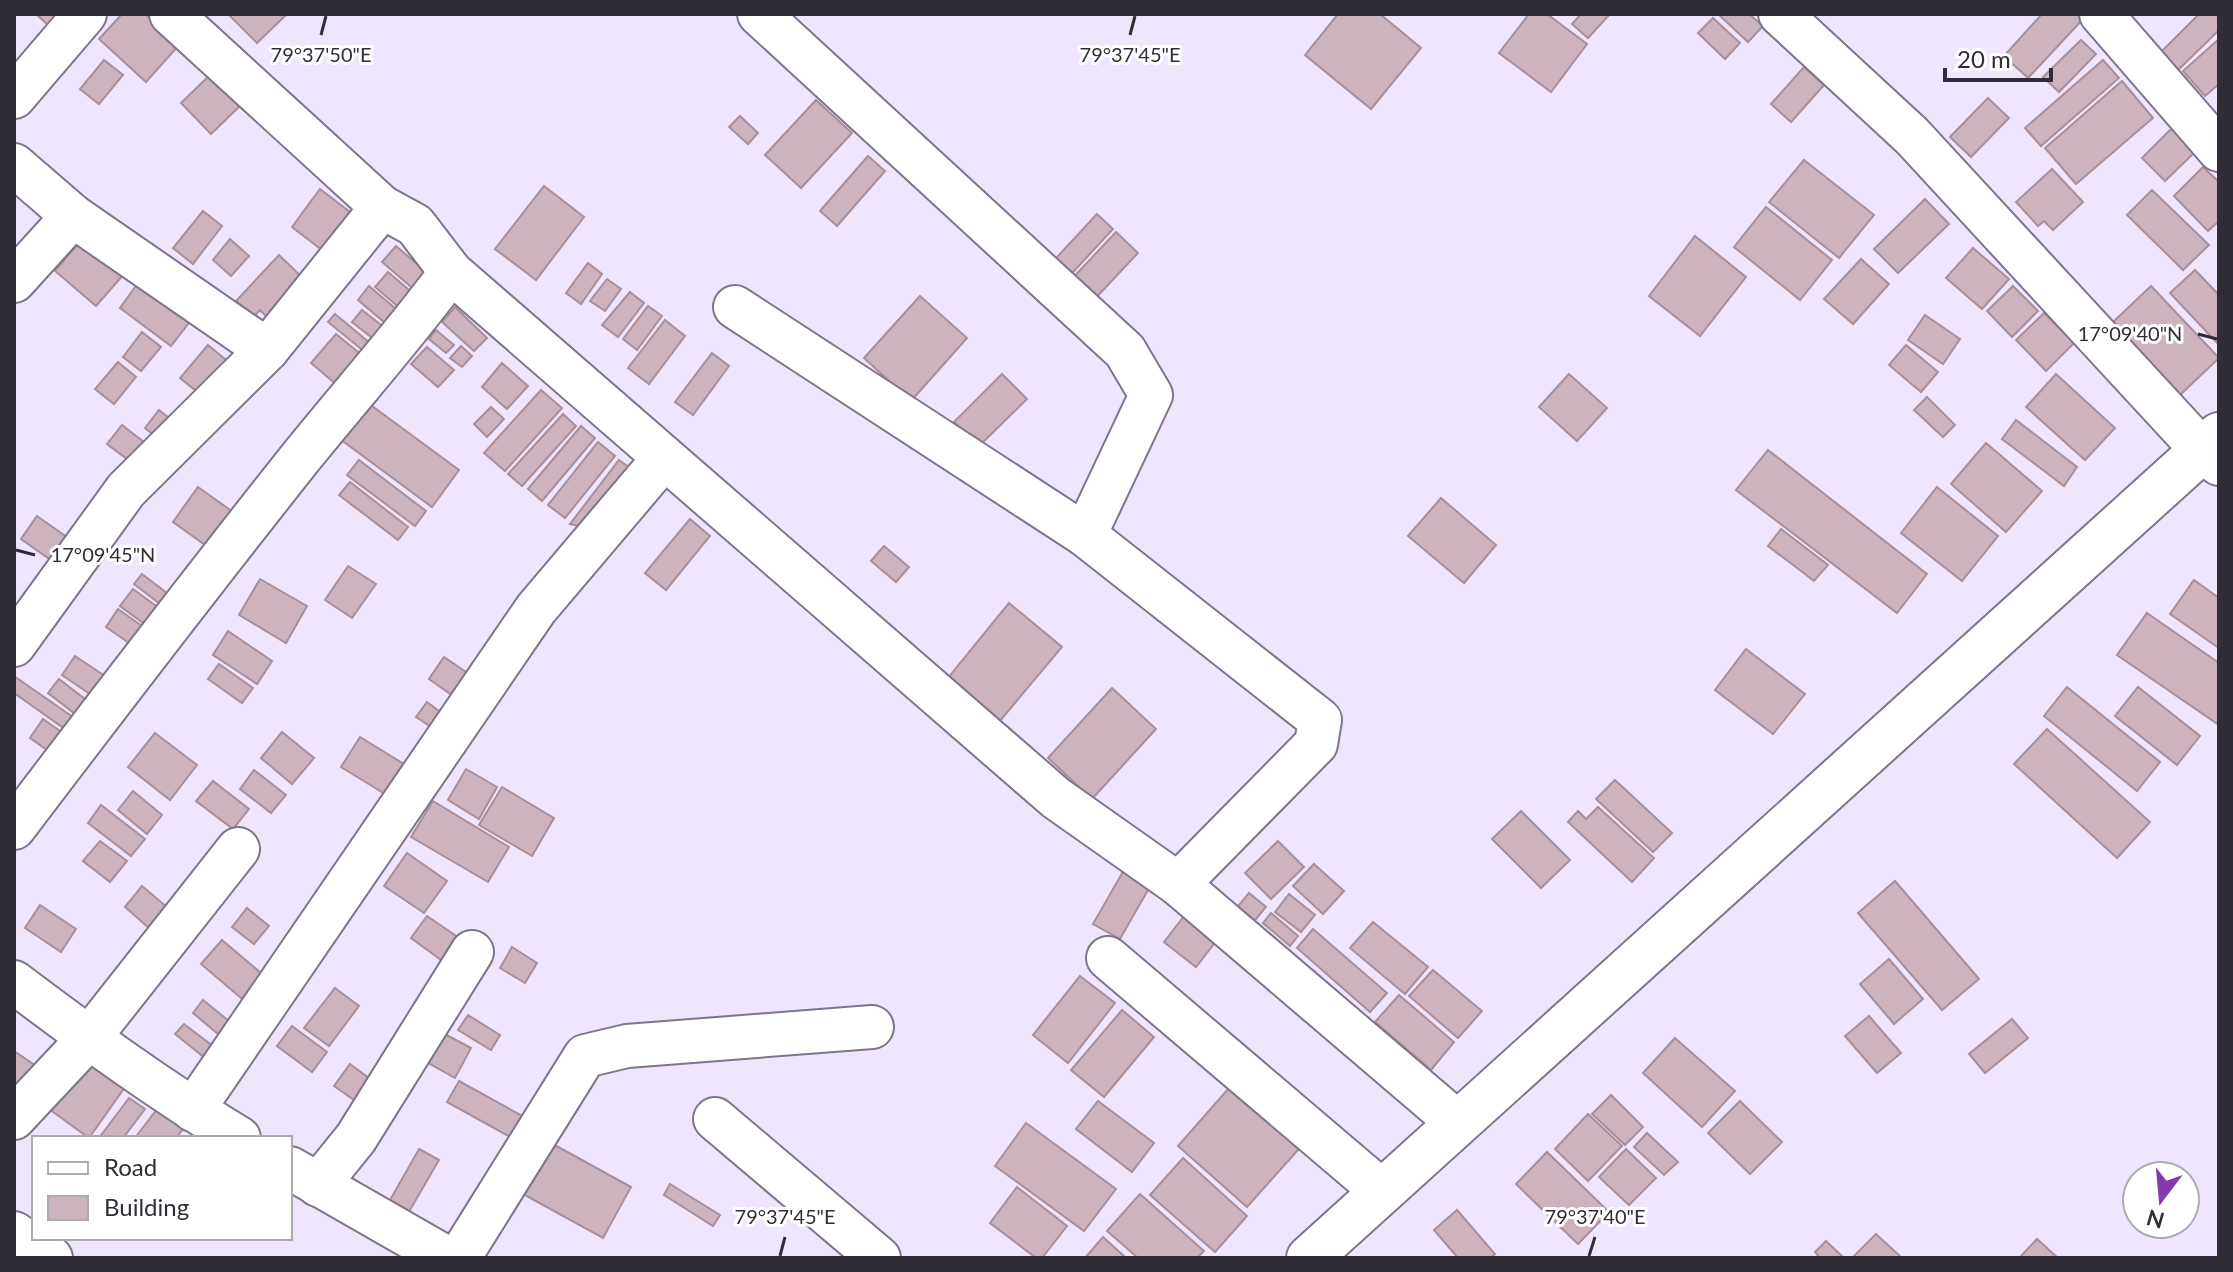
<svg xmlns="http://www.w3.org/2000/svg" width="2233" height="1272" viewBox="0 0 2233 1272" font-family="Lato,sans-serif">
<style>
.building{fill:#cdb3bd;stroke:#a78e98;stroke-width:2}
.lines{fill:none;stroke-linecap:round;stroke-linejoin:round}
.minor-casing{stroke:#7d758b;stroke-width:46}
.secondary-casing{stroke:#7d758b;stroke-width:48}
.minor{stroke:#fff;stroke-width:42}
.secondary{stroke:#fff;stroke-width:44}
.ticks{fill:none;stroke:#302d36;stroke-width:3}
.ticks-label{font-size:20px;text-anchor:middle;fill:#302d36;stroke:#fff;stroke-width:6;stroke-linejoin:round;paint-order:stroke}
</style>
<rect width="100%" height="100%" fill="#efe6fe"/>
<g class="building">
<polygon points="36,14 58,14 48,25"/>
<polygon points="122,14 145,14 179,45 146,82 99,39"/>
<polygon points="228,14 287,14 257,43"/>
<polygon points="1338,14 1380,14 1421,48 1371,109 1305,55"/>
<polygon points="1529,14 1547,14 1587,44 1551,92 1499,53"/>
<polygon points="1581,14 1610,14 1588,38 1572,24"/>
<polygon points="1718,14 1749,14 1763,26 1748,42"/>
<polygon points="2042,14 2079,14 2084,18 2028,78 2004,56"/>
<polygon points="2199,14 2219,14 2219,30 2177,71 2159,54"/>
<polygon points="1713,18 1740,43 1725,59 1698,33"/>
<polygon points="2219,39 2219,84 2205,96 2183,71"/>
<polygon points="2081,40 2096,54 2059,92 2043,77"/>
<polygon points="104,60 123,75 99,104 80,89"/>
<polygon points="2103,60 2119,78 2041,146 2025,128"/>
<polygon points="1804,67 1824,85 1791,122 1771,104"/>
<polygon points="212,73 242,104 211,134 181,103"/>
<polygon points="2122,81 2153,118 2076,184 2045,148"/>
<polygon points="1988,98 2009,118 1971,157 1950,137"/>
<polygon points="816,100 852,133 801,188 765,155"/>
<polygon points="740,116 758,133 748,144 729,127"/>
<polygon points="2173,127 2196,151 2165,181 2142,158"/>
<polygon points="868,156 885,171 837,226 820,211"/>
<polygon points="1804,160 1874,215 1839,258 1769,202"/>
<polygon points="2203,167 2219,182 2219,221 2208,231 2174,196"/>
<polygon points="2052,169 2083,202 2053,230 2044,221 2038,226 2016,202"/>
<polygon points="544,186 584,217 536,280 495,249"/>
<polygon points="320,189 350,212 322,250 292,227"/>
<polygon points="2152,190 2209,245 2183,270 2127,215"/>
<polygon points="1925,199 1949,224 1898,273 1874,249"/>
<polygon points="1766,207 1832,260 1800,300 1734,247"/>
<polygon points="203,211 222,226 193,264 173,248"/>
<polygon points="1097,214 1113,229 1062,284 1046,269"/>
<polygon points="1116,232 1138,253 1089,305 1067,284"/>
<polygon points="1695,236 1746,277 1700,336 1649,296"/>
<polygon points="82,239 124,274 96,306 55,271"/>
<polygon points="230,239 249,256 231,276 213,260"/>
<polygon points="396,246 438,282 424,298 382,262"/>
<polygon points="1973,248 2009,279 1982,309 1946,278"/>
<polygon points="279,255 306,281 270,320 260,310 253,317 236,301"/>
<polygon points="1861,259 1889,284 1853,324 1824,299"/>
<polygon points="588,263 602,274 581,304 566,293"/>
<polygon points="2195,270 2219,295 2219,345 2170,293"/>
<polygon points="388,272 422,301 409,316 375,287"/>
<polygon points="143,276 195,315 171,346 120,308"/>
<polygon points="607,279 621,289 605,311 590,301"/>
<polygon points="369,286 409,320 397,333 358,300"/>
<polygon points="2013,286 2038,311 2012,337 1987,311"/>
<polygon points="2151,286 2219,358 2180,395 2113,322"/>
<polygon points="630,292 644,303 618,337 602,325"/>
<polygon points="920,296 967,338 911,401 864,358"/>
<polygon points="648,306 662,316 637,350 623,339"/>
<polygon points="455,307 487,338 474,351 442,322"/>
<polygon points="362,310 390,332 380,344 352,322"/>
<polygon points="2044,313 2074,343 2046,371 2016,340"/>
<polygon points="335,314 377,349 371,357 328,322"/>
<polygon points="1925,315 1960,339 1943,364 1908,340"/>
<polygon points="665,320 685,336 649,384 628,368"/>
<polygon points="436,330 454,345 446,353 429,339"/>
<polygon points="142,332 161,347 141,371 123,357"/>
<polygon points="336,334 369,361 344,391 311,363"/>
<polygon points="208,345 232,365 205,398 180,378"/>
<polygon points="1906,345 1938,372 1921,392 1889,365"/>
<polygon points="461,346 472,356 462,367 450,358"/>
<polygon points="427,347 454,370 438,387 411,364"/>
<polygon points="712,353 729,366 693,415 675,402"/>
<polygon points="118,362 136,377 114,404 95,389"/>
<polygon points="502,363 528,386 507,409 482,387"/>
<polygon points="1002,374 1027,399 978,447 954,422"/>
<polygon points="1569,374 1607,408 1577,441 1539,407"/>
<polygon points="2056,374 2115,428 2085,460 2026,407"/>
<polygon points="541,390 562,408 505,471 484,453"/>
<polygon points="1927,397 1955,425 1943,437 1914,410"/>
<polygon points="368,403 459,470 432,507 340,439"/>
<polygon points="491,407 504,419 487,437 474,424"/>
<polygon points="159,410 179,426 165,444 145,428"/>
<polygon points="563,414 576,426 522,486 508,474"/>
<polygon points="2016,420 2077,467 2064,486 2002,439"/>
<polygon points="122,425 149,446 135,465 107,444"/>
<polygon points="581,426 595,438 542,501 528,489"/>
<polygon points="598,442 615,456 565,518 548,505"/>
<polygon points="1986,443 2042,491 2006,532 1951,484"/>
<polygon points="1768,450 1927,574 1897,613 1736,490"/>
<polygon points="359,460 426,511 415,526 347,475"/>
<polygon points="619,460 635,472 584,527 570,524"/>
<polygon points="350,482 408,527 398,540 339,495"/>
<polygon points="198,487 240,517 215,552 173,522"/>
<polygon points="1937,487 1998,536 1962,581 1901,533"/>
<polygon points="1441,498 1496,545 1464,583 1408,536"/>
<polygon points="37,516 71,540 55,563 21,539"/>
<polygon points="690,519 710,536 666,590 645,573"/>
<polygon points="1781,529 1828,565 1814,581 1768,546"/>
<polygon points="884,546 909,567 896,582 871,561"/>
<polygon points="348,566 376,584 352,618 325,600"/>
<polygon points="142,574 176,600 168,610 134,584"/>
<polygon points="260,579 307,606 286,643 239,615"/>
<polygon points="2194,580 2219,598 2219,648 2170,614"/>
<polygon points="133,589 167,614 154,631 120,606"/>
<polygon points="1009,603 1062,647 999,722 947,679"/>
<polygon points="118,609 149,631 136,648 106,627"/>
<polygon points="2147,613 2219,663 2219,725 2117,655"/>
<polygon points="228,631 272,661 257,684 213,655"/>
<polygon points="1746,649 1805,694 1773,734 1715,690"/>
<polygon points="75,656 114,682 100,701 62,675"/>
<polygon points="444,657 472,676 456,698 429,679"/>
<polygon points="219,664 253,688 242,703 208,679"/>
<polygon points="14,676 80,722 72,734 14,693"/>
<polygon points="59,679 94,706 83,720 48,693"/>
<polygon points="2067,687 2160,762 2137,791 2044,716"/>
<polygon points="2138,687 2200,736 2177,765 2115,716"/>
<polygon points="1112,688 1156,729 1092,799 1048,758"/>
<polygon points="427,702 448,718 439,732 416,717"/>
<polygon points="43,719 70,738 57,757 30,738"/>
<polygon points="2047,729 2150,822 2117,858 2014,764"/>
<polygon points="282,732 314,758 292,784 261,758"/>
<polygon points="155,733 197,765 170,800 128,767"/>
<polygon points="360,737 412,769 393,799 341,767"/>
<polygon points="466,769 497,787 479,819 448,800"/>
<polygon points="254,770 286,795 271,813 240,789"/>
<polygon points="1615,780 1672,833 1653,852 1596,799"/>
<polygon points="213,781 249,809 233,829 196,801"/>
<polygon points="502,787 554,818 532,856 479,825"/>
<polygon points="133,791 162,815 147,834 118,810"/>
<polygon points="433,801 509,847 488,882 411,837"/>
<polygon points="101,805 145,839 131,856 88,823"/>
<polygon points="1598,807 1654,858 1632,882 1568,822 1578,811 1586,819"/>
<polygon points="1521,811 1570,860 1541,888 1492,839"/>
<polygon points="100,841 127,861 110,882 83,861"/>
<polygon points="1278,841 1304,867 1271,899 1245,873"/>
<polygon points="407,853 447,881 424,913 384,886"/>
<polygon points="1314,864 1344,891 1323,914 1293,886"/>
<polygon points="1125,868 1152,883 1120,939 1093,924"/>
<polygon points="1895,881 1979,979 1942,1010 1858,913"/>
<polygon points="142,886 168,908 150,929 125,907"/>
<polygon points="1249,893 1266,907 1247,930 1230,916"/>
<polygon points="1289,894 1315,915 1301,932 1275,912"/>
<polygon points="40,905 76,929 61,952 25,928"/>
<polygon points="247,908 269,926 254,944 232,927"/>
<polygon points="1271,913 1298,936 1290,946 1263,923"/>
<polygon points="1185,915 1217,940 1196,967 1164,942"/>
<polygon points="427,916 465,942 448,965 411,938"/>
<polygon points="1373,922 1428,967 1405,994 1350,948"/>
<polygon points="1313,929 1387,993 1370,1012 1297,948"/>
<polygon points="222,940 268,979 247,1003 201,964"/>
<polygon points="512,947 537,963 525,983 500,968"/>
<polygon points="1889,959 1923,999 1894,1024 1860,984"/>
<polygon points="1433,970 1482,1011 1458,1038 1409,996"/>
<polygon points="1080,976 1115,1003 1068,1063 1033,1035"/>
<polygon points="335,988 359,1006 329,1046 304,1028"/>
<polygon points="1399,995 1454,1042 1431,1070 1375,1022"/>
<polygon points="203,1000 235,1026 224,1039 193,1013"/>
<polygon points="1122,1010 1154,1037 1104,1097 1071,1070"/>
<polygon points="468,1015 500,1035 491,1050 458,1030"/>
<polygon points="1869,1016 1901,1053 1877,1073 1845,1036"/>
<polygon points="2012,1019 2028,1038 1985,1073 1969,1054"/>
<polygon points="184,1024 214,1047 205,1058 175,1034"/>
<polygon points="292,1026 327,1052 312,1072 277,1046"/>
<polygon points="439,1031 471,1048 455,1078 423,1060"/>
<polygon points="1675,1038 1735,1091 1702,1127 1643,1073"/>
<polygon points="14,1051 39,1068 14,1097"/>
<polygon points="80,1056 125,1087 89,1138 45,1106"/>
<polygon points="350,1064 377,1084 361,1105 334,1086"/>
<polygon points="1237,1079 1306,1141 1247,1207 1178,1146"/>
<polygon points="459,1081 526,1118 514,1139 447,1102"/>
<polygon points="1611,1095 1643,1127 1625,1145 1592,1114"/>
<polygon points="129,1098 145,1109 123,1138 99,1138"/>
<polygon points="1098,1101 1154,1143 1132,1172 1076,1129"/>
<polygon points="1740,1101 1782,1142 1750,1174 1708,1133"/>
<polygon points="161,1104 187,1124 176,1138 135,1138"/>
<polygon points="1588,1114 1622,1146 1588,1181 1555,1149"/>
<polygon points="1026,1123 1116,1189 1084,1231 995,1166"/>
<polygon points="1647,1133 1678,1162 1664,1175 1634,1147"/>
<polygon points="551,1143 631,1187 603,1238 523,1194"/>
<polygon points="419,1149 439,1160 406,1217 386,1207"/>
<polygon points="1626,1149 1656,1178 1629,1205 1599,1177"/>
<polygon points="1547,1152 1609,1212 1578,1244 1516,1184"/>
<polygon points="1183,1158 1247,1216 1215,1252 1150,1195"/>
<polygon points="670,1184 720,1215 713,1226 664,1195"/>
<polygon points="1017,1187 1067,1226 1042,1258 1036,1258 990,1223"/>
<polygon points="1140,1194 1204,1251 1197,1258 1138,1258 1107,1231"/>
<polygon points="1457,1210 1495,1254 1490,1258 1458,1258 1434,1230"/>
<polygon points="1876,1234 1902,1258 1852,1258"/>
<polygon points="1103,1237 1126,1258 1085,1258"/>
<polygon points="2037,1239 2058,1258 2019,1258"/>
<polygon points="1826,1241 1844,1258 1820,1258 1815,1252"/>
</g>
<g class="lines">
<g class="minor-casing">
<g id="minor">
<polyline points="1780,14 1912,136 2202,450 2219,464"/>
<polyline points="2101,14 2219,150"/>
<polyline points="14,97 85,14"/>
<polyline points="14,165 73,216 267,350"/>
<polyline points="382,207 415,225 451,272 1056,798 1178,884 1458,1123"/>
<polyline points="14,281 73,216"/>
<polyline points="735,307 1085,535 1151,395 1125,351 759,14"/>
<polyline points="1085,535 1320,720 1316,744 1178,884"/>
<polyline points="14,645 126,490 267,350 382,207 171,14"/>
<path d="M14 828C109 703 204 579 301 457 351 395 404 336 451 272"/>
<polyline points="1108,958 1383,1192"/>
<path d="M14 982C87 1037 161 1091 239 1138"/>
<polyline points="193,1110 536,609 664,458"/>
<polyline points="14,1118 89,1038 238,849"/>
<polyline points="715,1119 879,1258"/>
<polyline points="290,1168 447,1258"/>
<polyline points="318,1185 356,1138 472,952"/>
<polyline points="14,1233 51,1258"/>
<polyline points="459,1258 585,1056 627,1046 872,1027"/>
</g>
</g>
<g class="secondary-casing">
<polyline id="secondary" points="1309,1258 2219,435"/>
</g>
<use href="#minor" class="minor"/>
<use href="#secondary" class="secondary"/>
</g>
<path class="ticks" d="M321 35 326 16M1130 35 1135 16M2198 334 2217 339M16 550 35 555M780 1256 785 1237M1589 1256 1595 1237"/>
<g class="ticks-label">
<text x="321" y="62">79°37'50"E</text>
<text x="1130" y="62">79°37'45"E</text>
<text x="2130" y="341">17°09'40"N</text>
<text x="103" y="562">17°09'45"N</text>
<text x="785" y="1224">79°37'45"E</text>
<text x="1595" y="1224">79°37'40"E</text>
</g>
<rect width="2233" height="1272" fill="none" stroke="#302d36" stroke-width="32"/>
<rect x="32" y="1136" width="260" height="104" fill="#ffffff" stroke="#acabaf" stroke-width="2"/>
<rect x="48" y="1162" width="40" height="12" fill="#ffffff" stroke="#acabaf" stroke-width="2"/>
<text x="104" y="1176" font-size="24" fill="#302d36">Road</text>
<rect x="48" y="1196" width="40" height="24" fill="#cdb3bd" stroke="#acabaf" stroke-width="2"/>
<text x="104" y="1216" font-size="24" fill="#302d36">Building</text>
<g transform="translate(2161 1200) rotate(196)"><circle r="38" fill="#ffffff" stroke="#acabaf" stroke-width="2"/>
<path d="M0-6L14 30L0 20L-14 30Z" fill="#843aac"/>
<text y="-12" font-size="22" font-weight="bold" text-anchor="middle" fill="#302d36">N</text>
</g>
<path d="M1945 68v12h106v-12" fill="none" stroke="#302d36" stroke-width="4"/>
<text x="1957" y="68" font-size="24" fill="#302d36" stroke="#ffffff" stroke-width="6" paint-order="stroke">20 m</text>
</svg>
